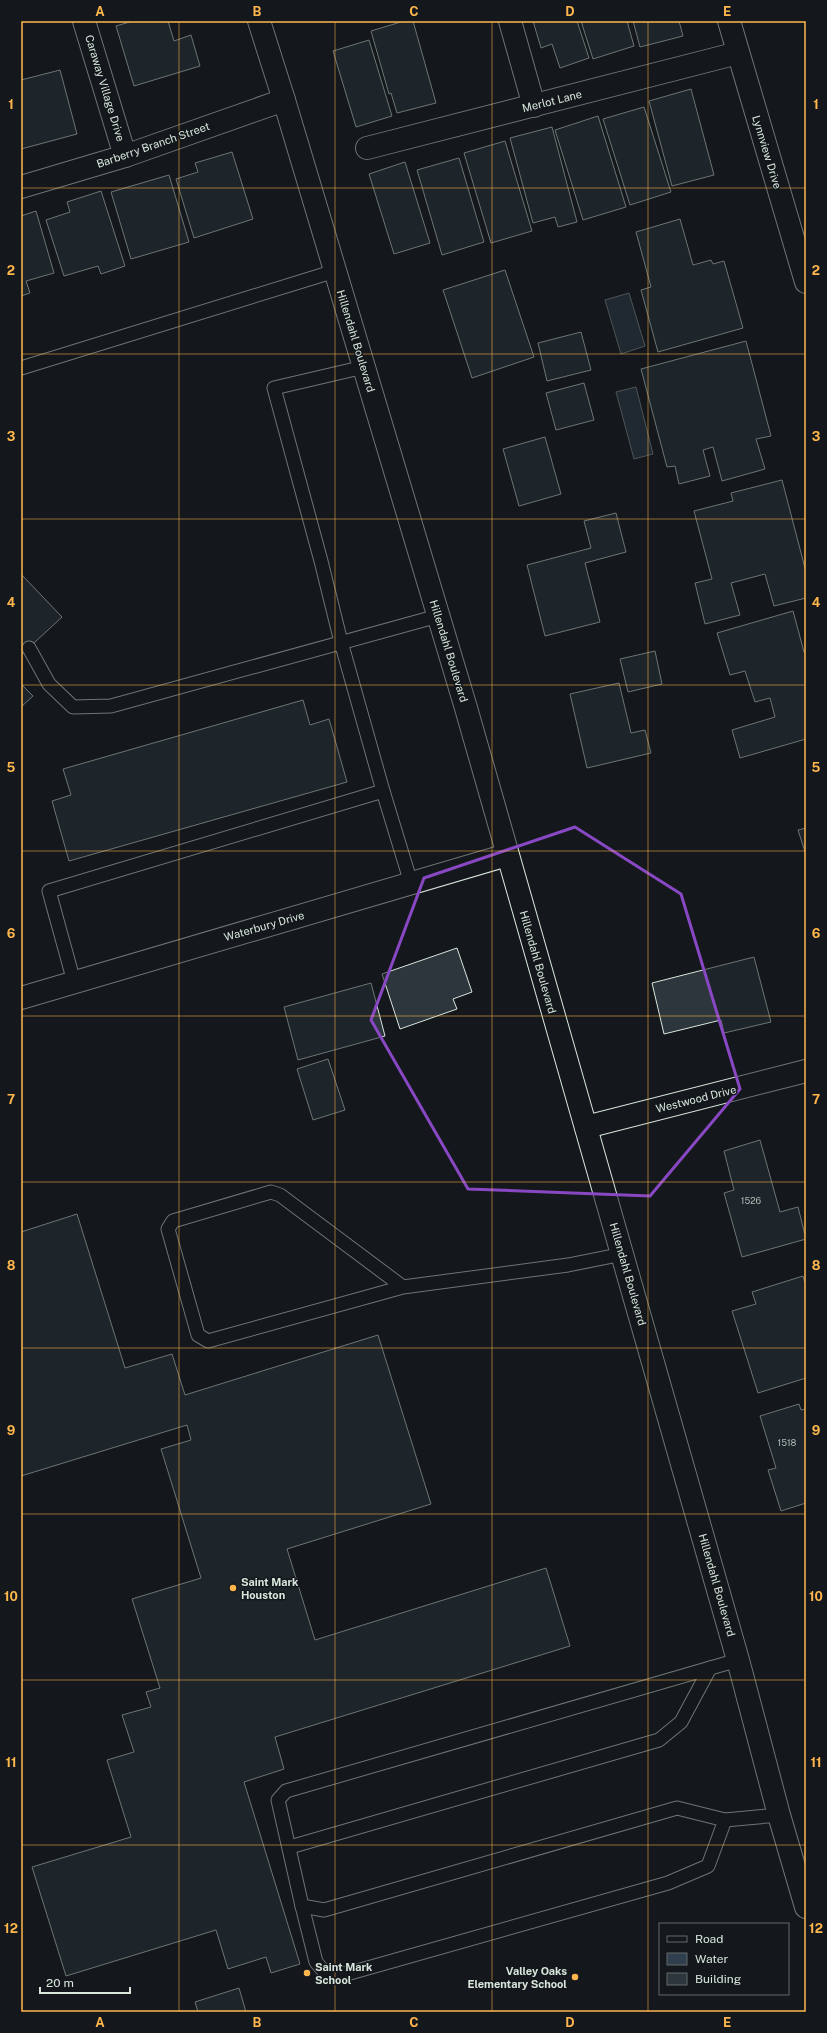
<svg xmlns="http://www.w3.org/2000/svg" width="827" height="2033" viewBox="0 0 827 2033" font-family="'Public Sans',sans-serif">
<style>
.water{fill:#2f3f4d;stroke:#939e99}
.building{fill:#2c363c;stroke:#d8e6dc}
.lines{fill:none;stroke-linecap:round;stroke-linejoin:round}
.service-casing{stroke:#d8e6dc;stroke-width:15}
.minor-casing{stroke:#d8e6dc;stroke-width:24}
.service{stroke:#14181c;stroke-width:13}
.minor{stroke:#14181c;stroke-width:22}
.marked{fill:none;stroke:#8948c3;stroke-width:3;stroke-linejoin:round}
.grid{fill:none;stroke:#ffb74d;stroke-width:1;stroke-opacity:0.55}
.poi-dot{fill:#ffb74d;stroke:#14181c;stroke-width:1.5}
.labels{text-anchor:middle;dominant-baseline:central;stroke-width:3;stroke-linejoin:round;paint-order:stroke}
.number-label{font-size:9px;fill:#adbab4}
.street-label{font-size:11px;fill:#d8e6dc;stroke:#14181c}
.poi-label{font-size:11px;font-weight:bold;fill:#d8e6dc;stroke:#14181c;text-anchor:start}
.neatline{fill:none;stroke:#ffb74d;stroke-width:1.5}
.grid-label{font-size:13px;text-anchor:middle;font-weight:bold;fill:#ffb74d}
</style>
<rect width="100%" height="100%" fill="#14181c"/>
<g class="water">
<polygon points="629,293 645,346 621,354 605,300"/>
<polygon points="636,387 653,454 634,459 616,392"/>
</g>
<g class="building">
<polygon points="133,21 168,21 174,41 191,35 200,66 134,86 116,26"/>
<polygon points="404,21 413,21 436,103 397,113 391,93 389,94 371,31"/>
<polygon points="533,21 577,21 589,58 560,68 552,44 541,48"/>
<polygon points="581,21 627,21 634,46 593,59"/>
<polygon points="633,21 679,21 683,36 640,47"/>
<polygon points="369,40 392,116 356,127 333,51"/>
<polygon points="60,70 77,134 21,149 21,80"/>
<polygon points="691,89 714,175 672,186 649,101"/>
<polygon points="644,107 671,192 630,205 603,119"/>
<polygon points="598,116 626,207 583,220 555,130"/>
<polygon points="552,127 577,222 558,227 555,217 533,223 510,138"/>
<polygon points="505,141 532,231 491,243 464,153"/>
<polygon points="232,152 253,219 194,238 176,179 198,172 195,163"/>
<polygon points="459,158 484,242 442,255 417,170"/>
<polygon points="405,162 430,243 394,254 369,174"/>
<polygon points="169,175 189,242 131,259 111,192"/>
<polygon points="101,191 125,266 101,274 98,266 64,276 46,220 70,212 67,202"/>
<polygon points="36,211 54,273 26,281 30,293 21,296 21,216"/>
<polygon points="680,219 693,265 711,260 713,264 724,261 743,328 658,352 641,290 651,287 636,232"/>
<polygon points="505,270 534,357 472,378 443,290"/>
<polygon points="581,332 591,370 547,381 538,343"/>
<polygon points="746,341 771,436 756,439 765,469 722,481 713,447 703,450 710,476 679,484 675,466 667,467 641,369"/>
<polygon points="584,383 594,420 556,430 546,393"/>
<polygon points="545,437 561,494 519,506 503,449"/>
<polygon points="782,480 806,572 806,598 774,606 765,574 731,583 740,615 705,624 695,583 712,579 694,511 733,501 731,493"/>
<polygon points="616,513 626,552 585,563 600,622 545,636 527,565 591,548 584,521"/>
<polygon points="21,574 62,617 21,655"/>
<polygon points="793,611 804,652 806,651 806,739 740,758 732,730 775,717 770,698 755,702 745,671 730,675 717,633"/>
<polygon points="655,651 662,684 628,692 620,659"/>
<polygon points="619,683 631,733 645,730 651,753 587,768 570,694"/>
<polygon points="21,684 33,696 21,707"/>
<polygon points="303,700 310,725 329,719 347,782 69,861 52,801 71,795 63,769"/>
<polygon points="806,828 806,855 798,830"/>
<polygon points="457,948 472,992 453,999 457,1009 400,1029 382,974"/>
<polygon points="754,957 771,1022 724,1033 721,1020 664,1034 652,983"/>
<polygon points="371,983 385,1036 298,1060 284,1007"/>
<polygon points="328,1059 345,1110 313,1120 297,1069"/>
<polygon points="760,1140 780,1212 798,1207 806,1239 742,1257 724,1193 734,1190 724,1151"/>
<polygon points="77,1214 125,1368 172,1354 185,1395 378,1335 431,1504 287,1549 315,1640 546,1568 570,1646 275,1737 284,1769 244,1782 300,1964 271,1973 266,1957 228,1969 216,1930 66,1976 32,1867 131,1837 107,1760 134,1752 122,1715 151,1707 146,1692 160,1688 132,1599 201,1578 161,1449 191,1440 187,1425 21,1476 21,1232"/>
<polygon points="803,1276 806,1286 806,1378 758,1393 732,1311 756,1304 752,1292"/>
<polygon points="799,1404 801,1410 806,1409 806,1503 781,1511 768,1470 776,1468 760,1416"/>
<polygon points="239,1988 246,2012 198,2012 195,2002"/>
</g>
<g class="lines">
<g class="service-casing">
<g id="service">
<polyline points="21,368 335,271"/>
<polyline points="29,648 49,684 73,707 111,706 438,616"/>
<polyline points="383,791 411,883"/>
<polyline points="74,982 49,891 383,791 341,642 321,561 274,388 364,367"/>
<polyline points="403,1287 280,1195 271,1192 173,1221 168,1229 198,1335 208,1341 403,1287 568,1265 623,1254"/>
<polyline points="738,1660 286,1791 278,1800 302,1906 324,1910 677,1808 725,1820 779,1815"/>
<polyline points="290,1847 659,1740 681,1722 710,1668"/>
<polyline points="302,1906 316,1962 327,1975 350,1973 668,1883 708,1866 725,1820"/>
</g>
</g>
<g class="minor-casing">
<g id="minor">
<polyline points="84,21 125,156"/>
<polyline points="259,21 284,100 466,708 738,1660 779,1815 806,1907"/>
<polyline points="510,21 534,106"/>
<polyline points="729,21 806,282"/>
<polyline points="367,148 738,53"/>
<polyline points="21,187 125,156 284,100"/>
<polyline points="21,998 507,855"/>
<polyline points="586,1127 806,1071"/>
</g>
</g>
<use href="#service" class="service"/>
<use href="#minor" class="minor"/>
</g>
<path d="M0 0H827V2033H0ZM575 827 681 894 740 1089 650 1196 468 1189 371 1020 424 878Z" fill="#14181c" fill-opacity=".55" fill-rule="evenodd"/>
<path class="marked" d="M575 827 681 894 740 1089 650 1196 468 1189 371 1020 424 878Z"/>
<path class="grid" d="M179 21V2012M335 21V2012M492 21V2012M648 21V2012M21 188H806M21 354H806M21 519H806M21 685H806M21 851H806M21 1016H806M21 1182H806M21 1348H806M21 1514H806M21 1680H806M21 1845H806"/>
<g class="poi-dot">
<circle cx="233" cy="1588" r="4"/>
<circle cx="307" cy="1973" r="4"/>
<circle cx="575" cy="1977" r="4"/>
</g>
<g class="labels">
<g class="number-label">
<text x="751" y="1200">1526</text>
<text x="787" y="1442">1518</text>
</g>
<g class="street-label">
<text transform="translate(105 88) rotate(73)">Caraway Village Drive</text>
<text transform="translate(552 101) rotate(-14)">Merlot Lane</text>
<text transform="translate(153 145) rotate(-19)">Barberry Branch Street</text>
<text transform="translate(767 152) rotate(73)">Lynnview Drive</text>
<text transform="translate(356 341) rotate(73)">Hillendahl Boulevard</text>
<text transform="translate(449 651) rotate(73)">Hillendahl Boulevard</text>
<text transform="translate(264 926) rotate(-16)">Waterbury Drive</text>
<text transform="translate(538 962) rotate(74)">Hillendahl Boulevard</text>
<text transform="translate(696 1099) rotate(-14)">Westwood Drive</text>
<text transform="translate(628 1274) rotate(74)">Hillendahl Boulevard</text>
<text transform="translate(717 1585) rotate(74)">Hillendahl Boulevard</text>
</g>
<g class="poi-label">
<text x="241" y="1582">Saint Mark<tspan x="241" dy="13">Houston</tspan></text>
<text x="315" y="1967">Saint Mark<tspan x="315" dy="13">School</tspan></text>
<text x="567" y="1971" text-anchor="end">Valley Oaks<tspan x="567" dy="13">Elementary School</tspan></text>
</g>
</g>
<rect width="827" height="2033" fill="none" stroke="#14181c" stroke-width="44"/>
<rect x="659" y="1923" width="130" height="72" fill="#14181c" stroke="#626a69"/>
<rect x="667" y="1936" width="20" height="6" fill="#14181c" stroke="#626a69"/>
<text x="695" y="1943" font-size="12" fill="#d8e6dc">Road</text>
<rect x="667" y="1953" width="20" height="12" fill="#2f3f4d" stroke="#626a69"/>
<text x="695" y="1963" font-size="12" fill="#d8e6dc">Water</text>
<rect x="667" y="1973" width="20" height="12" fill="#2c363c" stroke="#626a69"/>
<text x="695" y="1983" font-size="12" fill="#d8e6dc">Building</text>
<path d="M40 1987v6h90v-6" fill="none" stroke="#d8e6dc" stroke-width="2"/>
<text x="46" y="1987" font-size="12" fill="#d8e6dc" stroke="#14181c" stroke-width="3" paint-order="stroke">20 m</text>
<rect x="22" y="22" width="783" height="1989" class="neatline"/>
<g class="grid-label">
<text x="100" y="16">A</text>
<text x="257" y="16">B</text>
<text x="414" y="16">C</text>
<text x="570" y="16">D</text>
<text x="727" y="16">E</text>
<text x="11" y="109">1</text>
<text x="816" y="109">1</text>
<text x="11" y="275">2</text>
<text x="816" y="275">2</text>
<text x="11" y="441">3</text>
<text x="816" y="441">3</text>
<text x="11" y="607">4</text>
<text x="816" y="607">4</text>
<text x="11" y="772">5</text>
<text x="816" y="772">5</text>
<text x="11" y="938">6</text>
<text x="816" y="938">6</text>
<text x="11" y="1104">7</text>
<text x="816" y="1104">7</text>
<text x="11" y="1270">8</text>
<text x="816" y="1270">8</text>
<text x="11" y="1435">9</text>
<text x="816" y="1435">9</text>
<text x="11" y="1601">10</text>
<text x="816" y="1601">10</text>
<text x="11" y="1767">11</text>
<text x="816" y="1767">11</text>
<text x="11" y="1933">12</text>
<text x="816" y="1933">12</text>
<text x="100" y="2027">A</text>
<text x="257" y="2027">B</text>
<text x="414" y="2027">C</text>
<text x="570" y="2027">D</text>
<text x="727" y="2027">E</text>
</g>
</svg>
